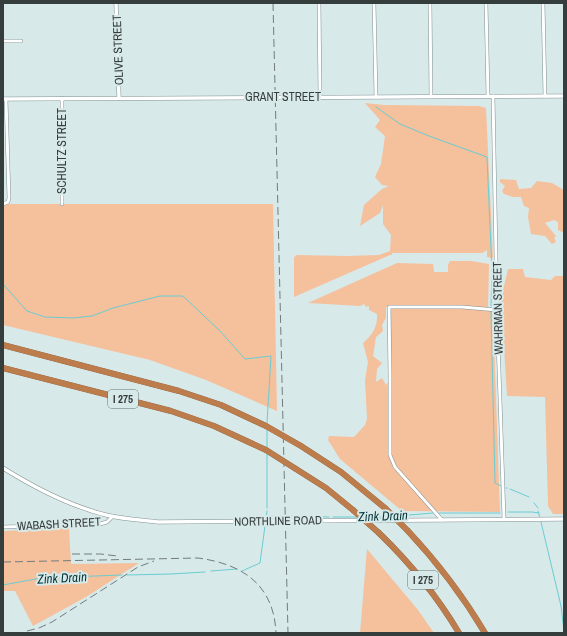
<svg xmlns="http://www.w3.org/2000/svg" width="567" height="636" viewBox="0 0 567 636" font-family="'Archivo Narrow',sans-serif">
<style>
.green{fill:#f5c09c;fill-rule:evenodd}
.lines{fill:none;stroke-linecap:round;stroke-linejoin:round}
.stream{stroke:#6bccd2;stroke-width:1}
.minor-casing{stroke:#819091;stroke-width:4}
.tertiary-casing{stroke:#819091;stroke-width:4.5}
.motorway-casing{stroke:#8e6646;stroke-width:6}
.minor{stroke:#fff;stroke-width:3}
.tertiary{stroke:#fff;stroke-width:3.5}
.motorway{stroke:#bd7c4b;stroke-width:5.5}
.rail{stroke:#727c7d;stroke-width:1;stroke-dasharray:8 4;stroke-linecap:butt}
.motorway-bridge-casing{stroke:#8e6646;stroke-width:6;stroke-linecap:butt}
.motorway-bridge{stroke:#bd7c4b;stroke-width:5.5}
.labels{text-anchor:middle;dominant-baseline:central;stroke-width:4;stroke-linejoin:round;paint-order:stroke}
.shield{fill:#d8e9ea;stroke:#677171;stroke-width:1}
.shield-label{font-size:11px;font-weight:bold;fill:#363d3d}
.street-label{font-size:12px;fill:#363d3d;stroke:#d8e9ea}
.water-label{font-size:13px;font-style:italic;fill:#033437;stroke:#d8e9ea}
</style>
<rect width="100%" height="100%" fill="#d8e9ea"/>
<g class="green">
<polygon points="365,103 384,105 479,106 486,108 493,258 487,257 487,250 482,253 392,253 392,255 390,255 294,297 294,258 296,255 346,256 379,255 390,251 391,235 383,224 383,205 380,213 360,226 364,205 382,189 389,186 382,185 375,177 381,164 385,136 375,127 380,120"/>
<polygon points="500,179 516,180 519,189 531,188 537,181 552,183 564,190 564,233 558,230 558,222 554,220 545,223 556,236 554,238 556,242 552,244 545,236 531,234 528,217 529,208 524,206 521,197 513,197 504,194 502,191 505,186 500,182"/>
<polygon points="3,204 273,204 277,411 206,380 150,360 3,325"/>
<path d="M450 261H471L489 264 488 310 493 311 500 512 402 511 340 459 328 440 329 436 354 437 365 425 367 419 365 380 368 362 363 343C372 336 378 326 377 314L369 310V306L366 307 364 304 360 306 308 303 397 263 433 264 434 272H448V265ZM386 307 390 310 389 315 392 366 391 378 386 385 382 378 376 382 377 369 382 363 373 356 376 337 383 331 382 325 386 318Z"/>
<polygon points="508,269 523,269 525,277 551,280 555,276 564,276 564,514 553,514 548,506 545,397 507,396 501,299"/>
<polygon points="69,528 71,564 139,563 86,597 33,626 15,591 3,591 3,531"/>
<polygon points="367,549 418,610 434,633 360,633"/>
</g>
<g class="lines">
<g class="stream">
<polyline points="376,107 400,124 429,136 487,157 492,272"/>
<polyline points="3,284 27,311 45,317 73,318 92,316 113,308 160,296 183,296 220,331 245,359 271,356 267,423"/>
<polyline points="491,306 492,277"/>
<polyline points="491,311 495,483 501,486"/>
<polyline points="267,428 267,447"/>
<polyline points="506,488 507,488"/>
<polyline points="510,489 529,497"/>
<polyline points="534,503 538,508"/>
<polyline points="267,508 267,454"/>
<polyline points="538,511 540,518"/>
<polyline points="508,512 532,512 539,513"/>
<polyline points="439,513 500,513"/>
<polyline points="267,516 272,516"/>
<polyline points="278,516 283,516"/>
<polyline points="290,516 329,517"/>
<polyline points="397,516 433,513"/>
<polyline points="333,517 358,517"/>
<polyline points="365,517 390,517"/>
<polyline points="266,520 267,511"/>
<polyline points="541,522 561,606 564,631"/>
<polyline points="211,571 237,569"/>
<polyline points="242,571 260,563 265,526"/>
<polyline points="127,575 171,574 205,572"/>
<polyline points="3,585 41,578 122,575"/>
</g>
<g class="minor-casing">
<g id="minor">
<polyline points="319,3 320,97"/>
<polyline points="374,3 376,97"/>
<polyline points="430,3 431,96"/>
<polyline points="486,3 488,96"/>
<polyline points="543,3 545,96"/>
<polyline points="3,41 21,41"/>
<polyline points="493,96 497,310 504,519"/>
<polyline points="62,98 62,204"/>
<polyline points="3,204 8,202 9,198 6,99"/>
<polyline points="442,520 395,467 390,455 390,375 389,307 462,307 497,310"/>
<polyline points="3,527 100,524 107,522 113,516"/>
</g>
</g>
<g class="tertiary-casing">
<g id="tertiary">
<polyline points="116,3 119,98"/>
<polyline points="3,99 564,96"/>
<path d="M3 468C35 488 70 506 106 515 123 519 141 520 158 522L564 519"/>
</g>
</g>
<g class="motorway-casing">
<g id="motorway">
<polyline points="3,345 179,391 221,405 266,426"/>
<polyline points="3,368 171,411 214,426 266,450"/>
<polyline points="301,446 341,472 385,508"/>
<polyline points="296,469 326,488 353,510"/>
<path d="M408 531C437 562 463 596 485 633"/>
<path d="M379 533C410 563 437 596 459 633"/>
</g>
</g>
<use href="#minor" class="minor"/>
<use href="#tertiary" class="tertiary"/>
<use href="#motorway" class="motorway"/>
<g class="rail">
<polyline points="273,3 288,633"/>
<polyline points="72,554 101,554 117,556"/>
<path d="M3 562 198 558C243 564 274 585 276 633"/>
<polyline points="27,631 39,628 52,622 138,567 154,561"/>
</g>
<g class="motorway-bridge-casing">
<g id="motorway-bridge">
<polyline points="266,426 301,446"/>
<polyline points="266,450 296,469"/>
<polyline points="385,508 408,531"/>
<polyline points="353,510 379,533"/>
</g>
</g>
<use href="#motorway-bridge" class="motorway-bridge"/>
</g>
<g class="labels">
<g class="shield">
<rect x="108" y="390" width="30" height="18" rx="3"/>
<rect x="408" y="571" width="30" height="18" rx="3"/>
</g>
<g class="shield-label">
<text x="123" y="399">I 275</text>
<text x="423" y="580">I 275</text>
</g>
<g class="street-label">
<text transform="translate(118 50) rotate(-92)">OLIVE STREET</text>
<text x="283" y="97">GRANT STREET</text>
<text transform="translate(62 151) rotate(-90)">SCHULTZ STREET</text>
<text transform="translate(498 308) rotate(-91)">WAHRMAN STREET</text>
<text transform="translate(278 521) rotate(-1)">NORTHLINE ROAD</text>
<text transform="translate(59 524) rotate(-3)">WABASH STREET</text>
</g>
<g class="water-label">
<text transform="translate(383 516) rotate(-2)">Zink Drain</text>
<text transform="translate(62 578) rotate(-3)">Zink Drain</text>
</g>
</g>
<rect width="567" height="636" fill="none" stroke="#363d3d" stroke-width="8"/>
</svg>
